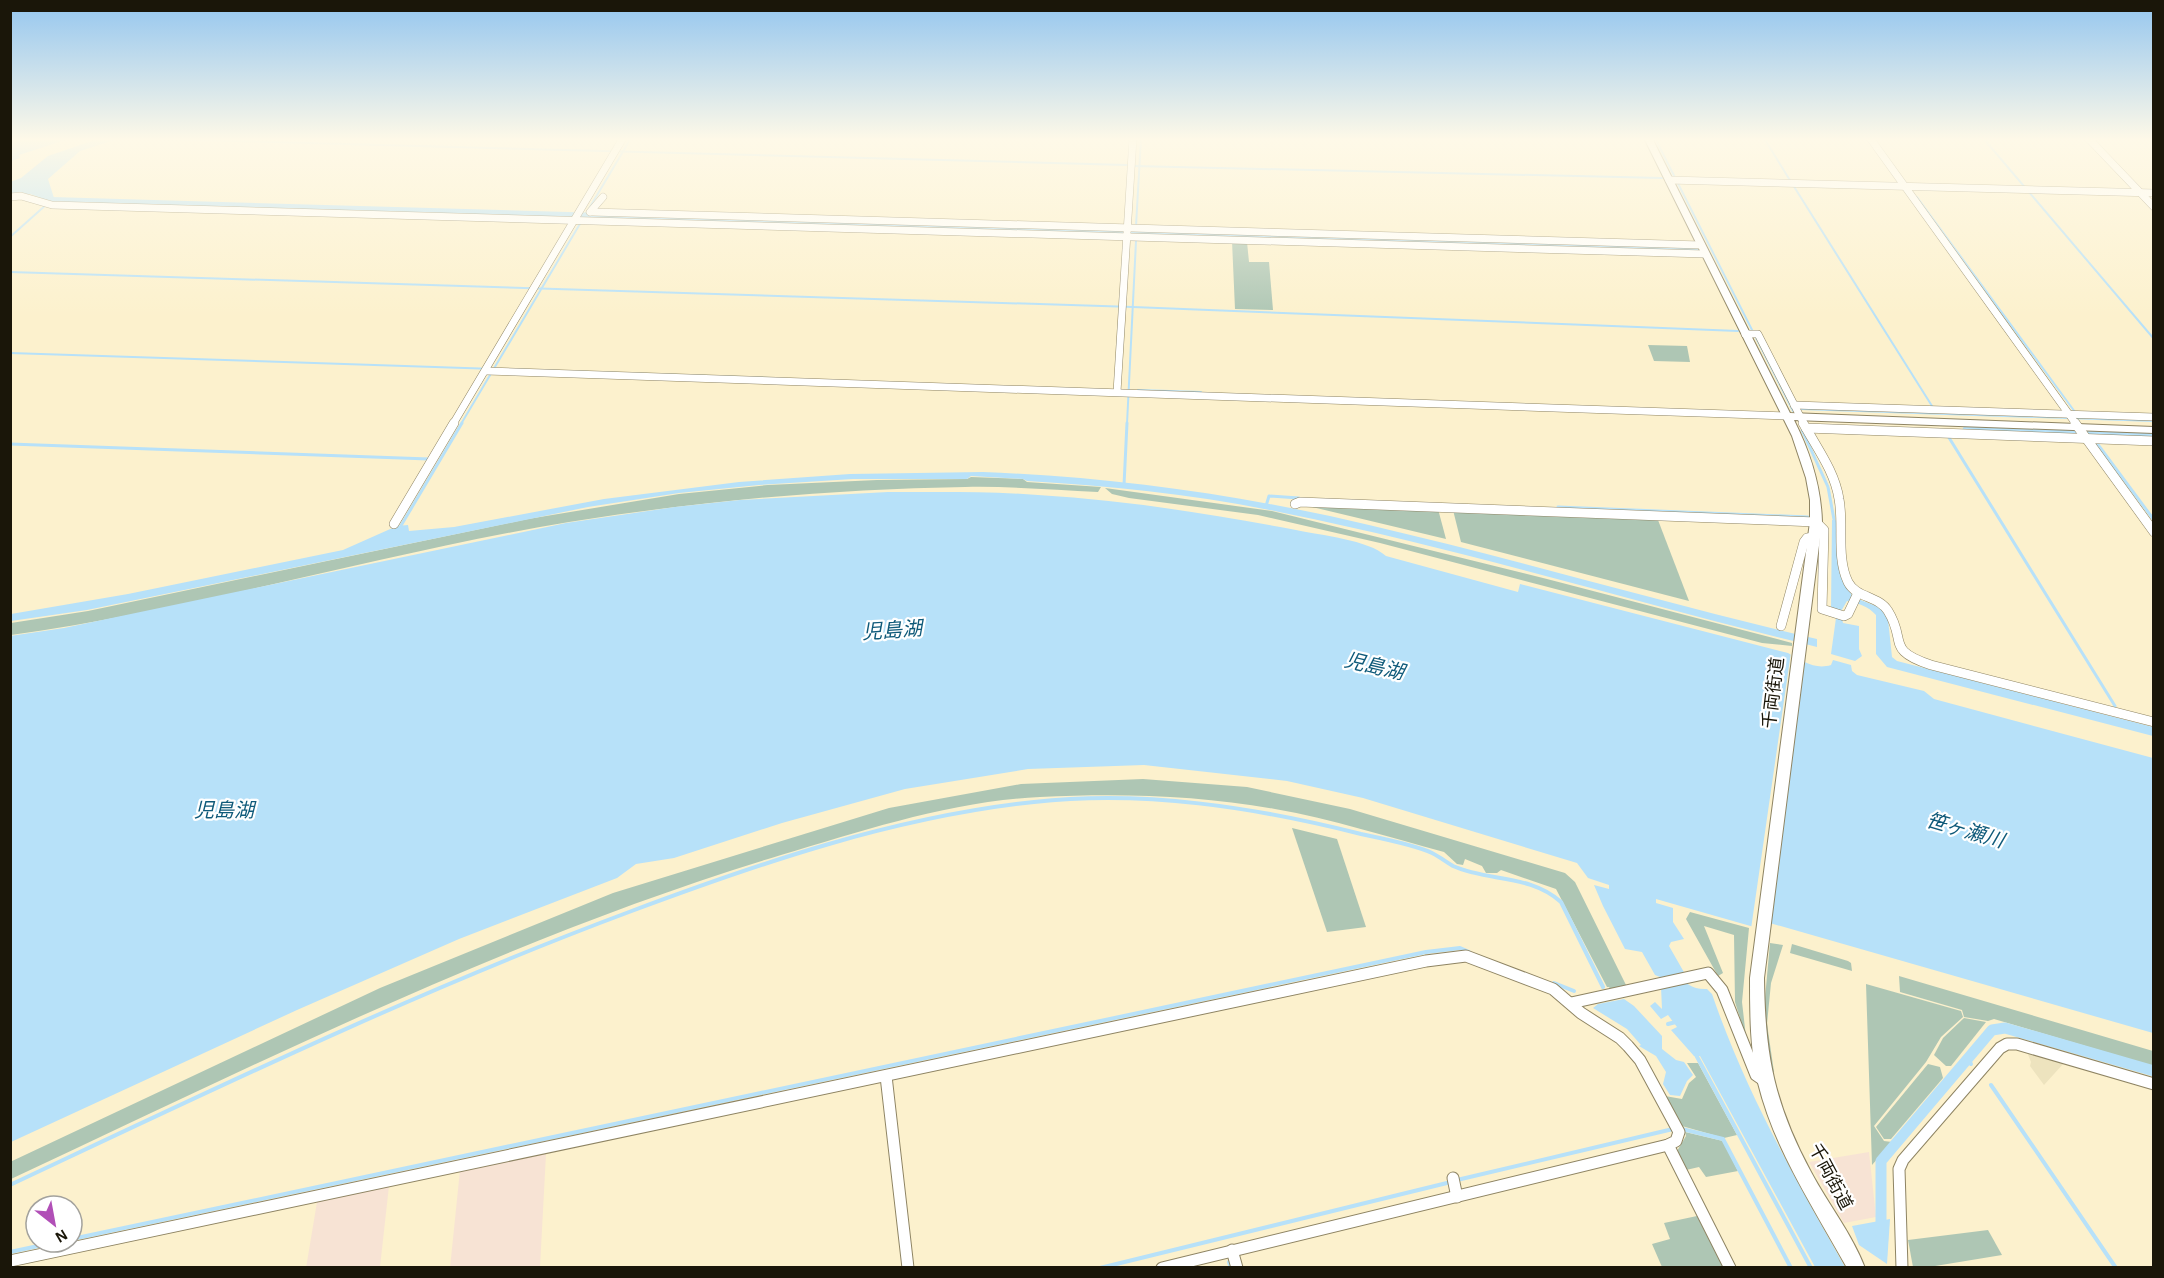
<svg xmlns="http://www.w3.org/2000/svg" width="2164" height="1278" viewBox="0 0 2164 1278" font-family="'Alegreya Sans','Noto Sans JP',sans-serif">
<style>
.industrial{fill:#f7e3d4}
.green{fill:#aec6b4}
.sand{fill:#ede3be}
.water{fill:#b7e1f9}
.pier{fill:#fcf1cd}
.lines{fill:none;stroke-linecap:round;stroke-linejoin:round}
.stream-far2{stroke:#b7e1f9;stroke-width:2}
.stream-far1{stroke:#b7e1f9;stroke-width:3}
.stream{stroke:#b7e1f9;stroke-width:4}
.canal-far1{stroke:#b7e1f9;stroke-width:9}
.canal{stroke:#b7e1f9;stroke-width:11}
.river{fill:#b7e1f9;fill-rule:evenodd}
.street-far2-casing{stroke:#8e8463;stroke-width:8}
.street-far1-casing{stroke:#8e8463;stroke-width:10}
.street-casing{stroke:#8e8463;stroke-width:13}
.secondary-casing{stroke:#8e8463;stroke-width:2}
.street-far2{stroke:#fff;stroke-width:7}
.street-far1{stroke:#fff;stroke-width:9}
.street{stroke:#fff;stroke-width:11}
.secondary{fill:#fff;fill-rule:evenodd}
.labels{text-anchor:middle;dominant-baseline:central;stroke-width:4.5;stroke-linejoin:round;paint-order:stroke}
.street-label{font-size:18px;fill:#1a1609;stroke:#fff}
.water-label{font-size:20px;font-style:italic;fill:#0f5a7a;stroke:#fff}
</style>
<rect width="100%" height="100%" fill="#fcf1cd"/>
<g class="industrial">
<polygon points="1869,1152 1876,1217 1844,1223 1809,1162"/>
<polygon points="546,1154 540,1267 450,1268 460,1170"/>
<polygon points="389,1186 380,1267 306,1268 317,1202"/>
</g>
<g class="green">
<polygon points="1232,241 1247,242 1249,262 1269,262 1273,310 1235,309"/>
<polygon points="1648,345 1687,346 1690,362 1654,361"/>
<path d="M971 477 1023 479 1027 482 1101 487 1098 492C1054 490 1009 486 965 487 832 489 700 501 569 522 382 553 199 609 11 635V623L88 611 528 519 679 494 768 485 877 480 967 479Z"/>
<polygon points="1105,488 1272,511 1547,579 1792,643 1792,646 1762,643 1380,543 1258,515 1129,498 1112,494"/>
<polygon points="1308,506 1438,509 1446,539"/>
<polygon points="1453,510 1658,520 1689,601 1461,542"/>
<path d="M1143 779 1247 787 1350 809 1565 873 1575 882 1627 987 1611 991 1609 987H1607L1556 889 1501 870 1497 873H1486L1482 866 1465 859 1463 865 1457 864 1444 852C1388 837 1332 819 1275 809 1198 795 1118 793 1040 797 952 801 865 830 781 855 513 936 263 1061 11 1179L10 1162 380 988 613 893 889 808 1021 784Z"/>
<polygon points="1292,828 1337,839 1366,927 1327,932"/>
<polygon points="1690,912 1749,928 1742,1002 1746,1037 1735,1002 1734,935 1704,926 1723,973 1718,976 1686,919"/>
<polygon points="1770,943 1783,945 1771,983 1767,1024 1774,1072 1771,1072 1764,1009"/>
<polygon points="1792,944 1848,961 1851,963 1852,971 1790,953"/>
<polygon points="1899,976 2153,1051 2153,1066 1994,1019 1988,1021 1964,1017 1962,1010 1900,992"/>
<polygon points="1866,984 1961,1011 1963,1017 1941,1037 1926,1062 1874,1126 1884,1141 1892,1142 1872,1165"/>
<polygon points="1964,1018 1986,1022 1951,1066 1946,1066 1934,1055 1943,1038"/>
<polygon points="1687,1063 1698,1063 1737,1135 1724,1138 1682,1126 1665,1096 1682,1099 1689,1083 1696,1077"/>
<polygon points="1928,1064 1940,1067 1943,1078 1891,1139 1884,1139 1876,1127"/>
<polygon points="1685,1132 1723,1141 1738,1171 1706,1177 1699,1167 1686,1170 1677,1151 1686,1136"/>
<polygon points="1697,1216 1723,1267 1662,1267 1652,1244 1670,1239 1664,1223"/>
<polygon points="1988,1230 2002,1255 1929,1267 1913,1267 1908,1240"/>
</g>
<polygon class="sand" points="2027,1052 2064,1063 2044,1085 2030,1066 2031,1062"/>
<g class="water">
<polygon points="11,138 71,138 19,155 20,158 11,161"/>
<polygon points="101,138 121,138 80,151 48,179 54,198 57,198 52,202 30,194 11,196 10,182 21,178 48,156"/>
<path d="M983 472C1113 477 1243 495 1369 525 1519 560 1667 604 1817 639V647C1640 604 1463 549 1284 513 1199 495 1113 486 1027 481L1023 479 971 476 967 479H853L759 485 679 493 588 507 87 610 11 621V614L128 594 343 550 397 526 408 525 409 531 454 527 604 499 739 482 850 474Z"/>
<path d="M888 492C938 492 988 491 1038 495 1125 500 1210 514 1296 530 1320 535 1369 540 1386 556L1518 592 1520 584 1788 653C1802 661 1815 670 1831 665L1833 660 1851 665 1852 671 1857 675 1924 691 1934 699 2153 758V1033L1756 919 1754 927 1656 899V903L1673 908V922L1684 939 1671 942 1669 946 1685 974 1677 973C1683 983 1694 990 1707 989L1712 994C1745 1091 1795 1178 1845 1267H1815L1700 1056H1694L1671 1030 1677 1027 1668 1015 1661 1019 1650 1006 1655 1002 1662 1009 1661 987 1665 985 1660 977 1655 975 1642 952 1625 949 1603 906 1594 885 1609 889V885L1588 878 1577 863 1363 798 1287 781 1144 765 1028 769 905 789 782 823 674 858 636 864 617 878 459 939 297 1010 11 1142 10 636 64 628 566 523 675 507 740 500Z"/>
<path d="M1832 520 1838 521 1844 582 1853 597 1881 608 1888 619 1892 657 1897 661 2153 727V736L1887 667 1876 654V615C1868 606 1858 603 1847 601L1840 613 1831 608Z"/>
<polygon points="1836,618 1842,619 1843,623 1859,626 1859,649 1862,656 1855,661 1831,654"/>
<polygon points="1624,999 1634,1006 1662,1036 1662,1049 1676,1060 1684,1062 1693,1075 1687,1081 1680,1096 1670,1095 1663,1084 1666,1072 1656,1056 1639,1046 1641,1045 1627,1029 1593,1008 1598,1004"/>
<polygon points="1890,1219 1887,1264 1859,1245 1852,1226"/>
</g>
<polygon class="pier" points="1791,652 1805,659 1757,928 1754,929 1751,929"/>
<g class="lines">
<g class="stream-far2">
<polyline points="121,138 1127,165"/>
<polyline points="1655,138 1793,411"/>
<polyline points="1764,138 1791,182"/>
<polyline points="1983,138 2154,339"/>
<polyline points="1133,166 1662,178"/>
<polyline points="1793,185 1932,406"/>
<polyline points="1917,197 2075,412"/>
<polyline points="1136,226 1141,138"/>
<polyline points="10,237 47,204"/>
<polyline points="10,272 1133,307 1738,331"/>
<polyline points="10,353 772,378"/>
<polyline points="1138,390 1201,392"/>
<polyline points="1801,409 2154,421"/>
<polyline points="461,424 631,138"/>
<polyline points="1127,424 1136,241"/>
</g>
<g class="stream-far1">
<polyline points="1802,430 1828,487 1835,525"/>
<polyline points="1948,436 2115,706"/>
<polyline points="2096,442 2154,520"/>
<polyline points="10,444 429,459"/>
<polyline points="1124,485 1127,423"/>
<polyline points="1266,506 1269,496 1299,498"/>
<polyline points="1558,507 1808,517"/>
<polyline points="399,529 462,423"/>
</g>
<g class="stream">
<polyline points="1554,983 1574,991"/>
<polyline points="1668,1024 1676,1022"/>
<polyline points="1695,1053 1811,1268"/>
<polyline points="1967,1060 1971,1064"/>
<polyline points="1991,1085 2116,1268"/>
<polyline points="1682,1129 1723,1139 1791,1268"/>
<polyline points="1457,1180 1673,1129"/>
<path d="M10 1185C214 1089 417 991 629 912 760 863 894 817 1034 802 1144 790 1254 807 1361 834 1380 838 1416 845 1432 853 1440 857 1446 862 1453 866 1489 882 1530 874 1561 902L1603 987"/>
<polyline points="72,1239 1426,952 1460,948 1469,952"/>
<polyline points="10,1252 57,1242"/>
<polyline points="1229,1262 1231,1268"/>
<polyline points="1100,1268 1451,1182"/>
</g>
<polyline class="canal-far1" points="1967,430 2154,435"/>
<polyline class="canal" points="1881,1233 1881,1161 1992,1030 2005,1028 2154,1071"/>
<polygon class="river" points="37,187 52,197 1696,245 1702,249 1696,253 49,203 33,192 31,190"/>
<g class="street-far2-casing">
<g id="street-far2">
<polyline points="1870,138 2076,424"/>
<polyline points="2088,138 2154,207"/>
<polyline points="1669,180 2154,193"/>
<polyline points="10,197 21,196 52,205 1705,254"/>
<polyline points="590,212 603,197"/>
<polyline points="592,212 1701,245"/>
<polyline points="1745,334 1758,334 1804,424"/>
<polyline points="486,371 1787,416"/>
<polyline points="1117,392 1133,138"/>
<polyline points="1794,405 2154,417"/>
<polyline points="453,424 623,138"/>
</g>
</g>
<g class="street-far1-casing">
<g id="street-far1">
<polyline points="1803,423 1806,428 2154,441"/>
<polyline points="2075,423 2154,532"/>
<path d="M1806 428C1819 451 1835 473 1839 499 1844 525 1836 557 1848 582 1856 598 1879 596 1888 611 1907 641 1885 650 1931 665L2154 722"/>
<polyline points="1295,504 1300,502 1816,522 1824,530 1822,609 1844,616 1848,614 1858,593"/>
<polyline points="394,524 454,423"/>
<polyline points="1781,626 1804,542 1807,538 1814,537"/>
</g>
</g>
<g class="street-casing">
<g id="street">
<polyline points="1571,1003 1708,973 1722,990 1756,1075 1766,1082"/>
<polyline points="886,1076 908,1268"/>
<polyline points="1668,1145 1730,1268"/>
<polyline points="1453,1178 1457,1197"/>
<polyline points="1232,1250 1237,1268"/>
<polyline points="10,1261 1426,961 1466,956 1553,989 1581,1013 1620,1038 1628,1046 1640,1060 1679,1132 1676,1141 1668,1145 1162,1268"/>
<polyline points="1902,1268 1899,1169 1903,1160 2000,1048 2007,1044 2017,1044 2154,1084"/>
</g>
</g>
<g class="secondary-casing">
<path id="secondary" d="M1644 138H1652L1790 413 2154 427V433L1794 420C1810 452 1821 485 1822 522L1764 978C1765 1055 1774 1103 1811 1172 1828 1204 1852 1234 1865 1268H1847C1814 1208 1774 1149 1758 1083 1750 1049 1750 1013 1750 978L1810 522V500L1806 478 1792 436Z"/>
</g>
<use href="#street-far2" class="street-far2"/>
<use href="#street-far1" class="street-far1"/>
<use href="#street" class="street"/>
<use href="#secondary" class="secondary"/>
</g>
<linearGradient id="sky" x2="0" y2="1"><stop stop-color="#94c6ef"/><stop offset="0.44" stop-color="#fef9e8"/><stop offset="1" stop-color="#fef9e8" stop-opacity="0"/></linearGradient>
<rect width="2164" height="317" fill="url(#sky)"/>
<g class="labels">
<g class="street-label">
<text transform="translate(1774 693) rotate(-83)">千両街道</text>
<text transform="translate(1830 1177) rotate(62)">千両街道</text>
</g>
<g class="water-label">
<text transform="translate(892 631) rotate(-4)">児島湖</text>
<text transform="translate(1374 667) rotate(13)">児島湖</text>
<text x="224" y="811">児島湖</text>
<text transform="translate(1965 831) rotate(16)">笹ヶ瀬川</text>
</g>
</g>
<rect width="2164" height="1278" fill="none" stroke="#1a1609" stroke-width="24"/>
<g transform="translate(54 1224) rotate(149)"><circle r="28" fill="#ffffff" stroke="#a3a29d" stroke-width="1.5"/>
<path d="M0-4.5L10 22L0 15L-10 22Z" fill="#b14fb7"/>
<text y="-9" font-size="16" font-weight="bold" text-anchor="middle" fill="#1a1609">N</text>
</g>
</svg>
